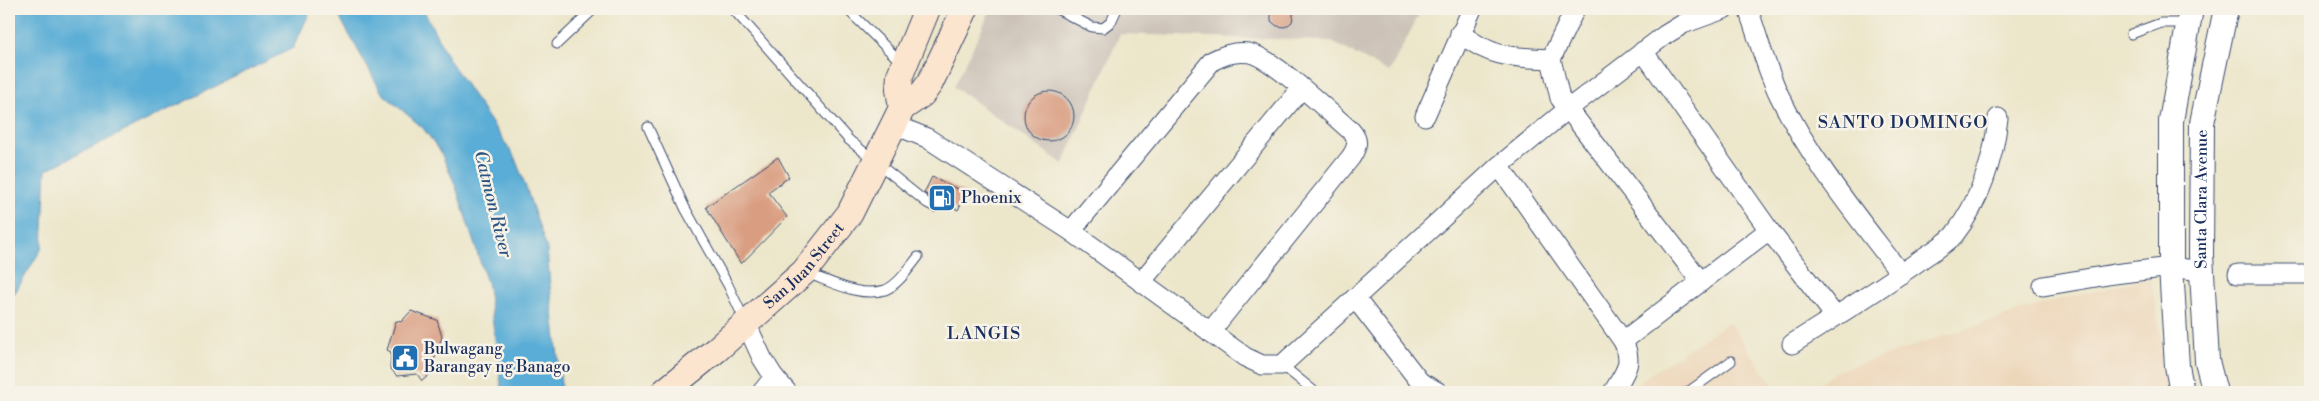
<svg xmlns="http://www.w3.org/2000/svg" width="2319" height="401" viewBox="0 0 2319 401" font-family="'Libre Bodoni',serif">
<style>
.built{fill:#edd7ba}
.industrial{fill:#ccc2b8}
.water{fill:#5aadd6;stroke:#3a6e9a}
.building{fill:#d99d81}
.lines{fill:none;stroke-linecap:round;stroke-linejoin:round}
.service-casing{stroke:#3a4a6e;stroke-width:11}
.minor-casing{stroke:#3a4a6e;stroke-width:21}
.tertiary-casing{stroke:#3a4a6e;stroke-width:26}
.secondary-casing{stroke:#3a4a6e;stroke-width:28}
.service{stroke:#fff;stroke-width:9}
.minor{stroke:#fff;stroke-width:19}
.tertiary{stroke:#fff;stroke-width:24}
.secondary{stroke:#fce5cf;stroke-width:26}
.labels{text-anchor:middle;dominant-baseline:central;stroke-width:5;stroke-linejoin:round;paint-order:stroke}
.poi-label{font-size:16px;fill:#1b2f5e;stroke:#f7f3e8;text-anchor:start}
.street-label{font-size:16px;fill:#1b2f5e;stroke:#f7f3e8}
.neighbourhood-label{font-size:18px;letter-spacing:1px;fill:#1b2f5e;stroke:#f7f3e8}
.water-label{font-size:18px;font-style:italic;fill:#2e5582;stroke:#f7f3e8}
</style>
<rect width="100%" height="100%" fill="#f7f3e8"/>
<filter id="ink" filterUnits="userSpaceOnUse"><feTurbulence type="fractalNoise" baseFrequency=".02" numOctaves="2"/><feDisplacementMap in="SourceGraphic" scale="10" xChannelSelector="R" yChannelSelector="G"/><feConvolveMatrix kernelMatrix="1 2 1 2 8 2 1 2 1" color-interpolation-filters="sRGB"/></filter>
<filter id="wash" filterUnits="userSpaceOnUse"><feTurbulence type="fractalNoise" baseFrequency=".0096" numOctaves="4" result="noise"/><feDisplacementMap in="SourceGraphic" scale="20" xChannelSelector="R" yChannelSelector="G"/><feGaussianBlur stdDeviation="1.12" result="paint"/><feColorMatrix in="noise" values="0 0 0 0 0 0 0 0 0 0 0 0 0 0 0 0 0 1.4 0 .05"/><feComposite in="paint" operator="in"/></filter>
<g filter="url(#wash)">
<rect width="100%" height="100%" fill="#ece6ca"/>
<g class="built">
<polygon points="2150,278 2172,392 1809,392 1835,372 2049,302"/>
<polygon points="1729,322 1778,392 1642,392 1640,381"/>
</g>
<polygon class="industrial" points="991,9 1422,9 1389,72 1330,41 1120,34 1063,164 954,87"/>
<g class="water">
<polygon points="9,9 311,10 293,48 46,170 42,248 10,301 11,361 9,363"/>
<polygon points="335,9 423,9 448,58 514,156 523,179 547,249 550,286 562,392 502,392 488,286 455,184 440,151 423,128 382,93"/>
</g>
<g id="blocks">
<g class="building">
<polygon points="1271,9 1294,9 1292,22 1285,27 1277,26 1271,21"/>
<circle cx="1049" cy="116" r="25"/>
<polygon points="778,157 789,177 768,192 787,217 741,264 706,207"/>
<polygon points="932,177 966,193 958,210 946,204 943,200 936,200 924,193"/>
<polygon points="411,311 437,320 442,337 432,366 436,369 422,381 417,374 397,376 390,368 391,352 387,350 396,321 401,322"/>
</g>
</g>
</g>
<g filter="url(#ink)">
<use href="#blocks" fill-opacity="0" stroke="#3a4a6e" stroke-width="1"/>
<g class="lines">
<g class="service-casing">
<g id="service">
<polyline points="733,9 849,140 927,203 935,207 940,205"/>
<polyline points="847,9 902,63"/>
<polyline points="1057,9 1092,27 1103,28 1111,22 1117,9"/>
<polyline points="2131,34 2161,23 2187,23"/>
<polyline points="557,44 594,9"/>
<polyline points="648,127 685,208 728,285 745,321"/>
<path d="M806 273C830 281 859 298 885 290 898 285 909 268 918 257"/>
<polyline points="1282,365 1315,392"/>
<polyline points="1688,392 1731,361"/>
</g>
</g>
<g class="minor-casing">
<g id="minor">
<polyline points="1575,9 1551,59 1560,98 1701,282"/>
<path d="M1748 9C1758 37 1766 68 1779 95 1811 161 1857 216 1901 274"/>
<path d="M1460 33C1491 58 1512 57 1551 59"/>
<polyline points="1643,51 1769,230 1835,316"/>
<polyline points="1425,116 1472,9"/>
<polyline points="895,125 927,138 1071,231 1245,357 1262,365 1282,365 1499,166 1568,109 1665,35 1683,24 1724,9"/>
<path d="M1499 166 1623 341C1634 364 1625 372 1613 392"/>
<path d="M1071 231 1212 61C1223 55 1237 51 1249 53 1272 57 1330 113 1351 131 1359 140 1358 146 1351 157L1210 332"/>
<polyline points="2238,274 2310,274"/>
<polyline points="1141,282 1301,89"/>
<polyline points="2043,286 2114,274 2171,267 2202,271"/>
<polyline points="1355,298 1420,382 1438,392"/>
<polyline points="746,323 762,358 774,377 762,392"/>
<polyline points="1623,341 1769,230"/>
<path d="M1792 344C1836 316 1881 289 1923 258 1933 251 1946 244 1954 235 1979 203 1994 159 1998 118"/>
<polyline points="774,377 787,392"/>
</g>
</g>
<g class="tertiary-casing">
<g id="tertiary">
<polyline points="2182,392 2177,366 2171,267 2171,121 2191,9"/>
<path id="s1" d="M2215 392 2207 361 2201 255 2202 123 2226 9"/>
</g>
</g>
<g class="secondary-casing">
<g id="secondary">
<polyline points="902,108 899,89 900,75 927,9"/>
<path id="s2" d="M664 392 716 350 804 272 850 213 902 108 922 94 930 83 965 9"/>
</g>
</g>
<use href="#service" class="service"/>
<use href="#minor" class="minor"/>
<use href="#tertiary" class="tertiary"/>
<use href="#secondary" class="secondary"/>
</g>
</g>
<defs>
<g id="fuel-square" transform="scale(1.4375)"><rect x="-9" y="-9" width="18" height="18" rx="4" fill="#1f6fb2" stroke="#f7f3e8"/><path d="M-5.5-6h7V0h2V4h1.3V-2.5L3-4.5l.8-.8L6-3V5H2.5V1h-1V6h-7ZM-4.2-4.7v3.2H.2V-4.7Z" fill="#fff"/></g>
<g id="civic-square" transform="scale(1.4375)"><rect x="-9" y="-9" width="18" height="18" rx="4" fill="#1f6fb2" stroke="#f7f3e8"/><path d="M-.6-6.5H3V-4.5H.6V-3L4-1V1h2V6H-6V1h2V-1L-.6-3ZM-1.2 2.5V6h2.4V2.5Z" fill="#fff"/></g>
</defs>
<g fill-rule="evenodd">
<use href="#fuel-square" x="942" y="198"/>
<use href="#civic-square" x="405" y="358"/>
</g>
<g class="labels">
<g class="poi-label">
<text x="961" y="198">Phoenix</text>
<text x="424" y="349">Bulwagang<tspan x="424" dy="18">Barangay ng Banago</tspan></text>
</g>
<g class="street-label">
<text stroke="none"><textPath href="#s1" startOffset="194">Santa Clara Avenue</textPath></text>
<text stroke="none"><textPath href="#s2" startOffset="189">San Juan Street</textPath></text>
</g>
<g class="neighbourhood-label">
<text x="1903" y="122">SANTO DOMINGO</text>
<text x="984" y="333">LANGIS</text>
</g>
<g class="water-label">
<text transform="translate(493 204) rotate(76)">Catmon River</text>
</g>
</g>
<rect width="2319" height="401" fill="none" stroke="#f7f3e8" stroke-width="30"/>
</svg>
